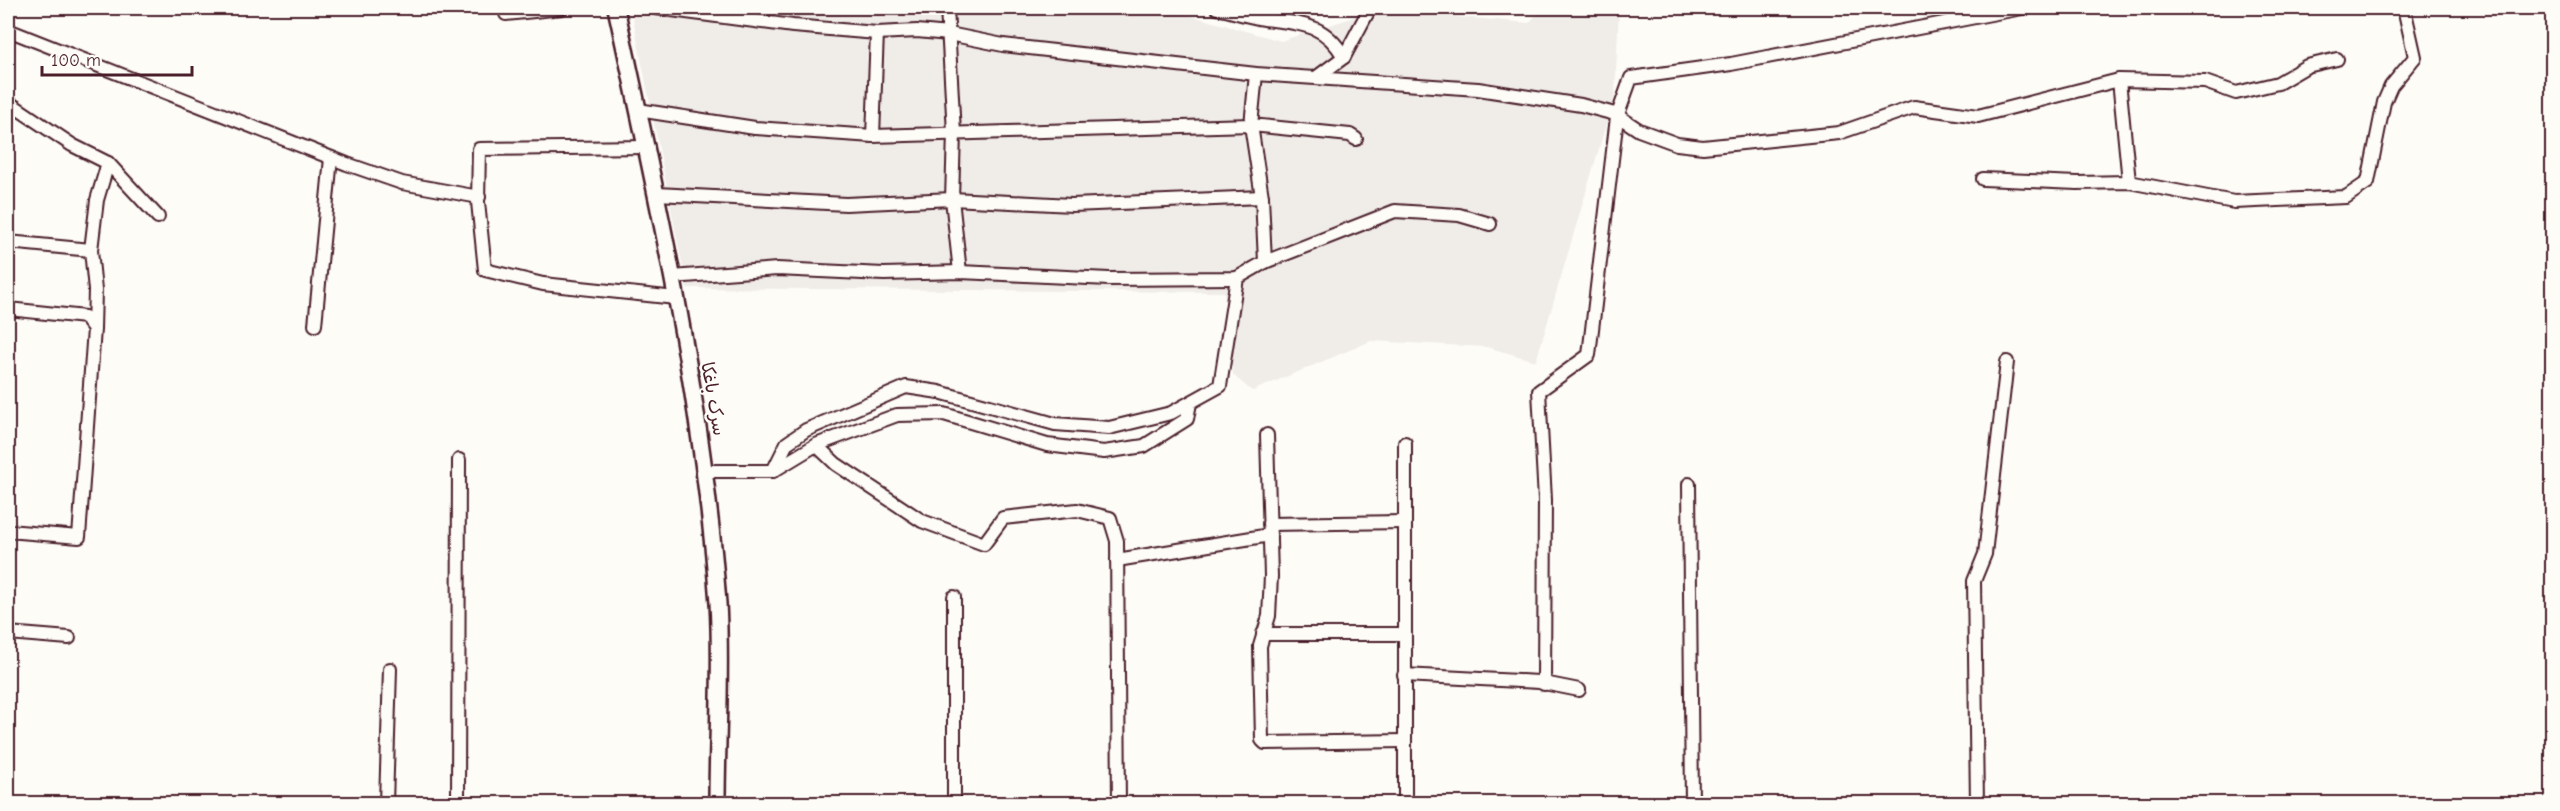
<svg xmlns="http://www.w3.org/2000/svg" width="2560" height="811" viewBox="0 0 2560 811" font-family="'Comic Neue','Playpen Sans Arabic',sans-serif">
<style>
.built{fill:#f0ece8}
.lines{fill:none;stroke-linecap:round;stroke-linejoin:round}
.minor-casing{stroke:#4a1f2b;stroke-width:16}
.tertiary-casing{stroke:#4a1f2b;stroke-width:20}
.minor{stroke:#fdfcf7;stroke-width:12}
.tertiary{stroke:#fdfcf7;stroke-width:15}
.labels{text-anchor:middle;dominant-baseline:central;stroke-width:5;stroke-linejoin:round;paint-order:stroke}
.street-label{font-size:18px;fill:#4a1f2b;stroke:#fdfcf7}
</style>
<rect width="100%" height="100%" fill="#fdfcf7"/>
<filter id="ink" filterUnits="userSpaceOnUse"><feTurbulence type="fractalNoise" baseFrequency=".0167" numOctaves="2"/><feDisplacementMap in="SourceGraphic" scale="12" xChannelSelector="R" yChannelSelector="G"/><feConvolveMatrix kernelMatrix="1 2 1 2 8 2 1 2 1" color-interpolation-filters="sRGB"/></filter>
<g filter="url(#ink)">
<polygon class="built" points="631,8 1163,8 1281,41 1376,10 1529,23 1542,8 1619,8 1615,94 1536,361 1487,347 1371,341 1252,391 1233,375 1224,292 687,288"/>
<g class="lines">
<g class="minor-casing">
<g id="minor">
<polyline points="656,8 793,26 877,33 917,31 949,34 1003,45 1256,74 1478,89 1581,105 1615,114 1639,130 1677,144 1703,147 1839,133 1914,107 1978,116 2119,80 2205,82 2236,93 2278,83 2307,66 2337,59"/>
<polyline points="947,8 954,133 952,199 960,272"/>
<path d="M1217 8C1230 11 1244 15 1258 18 1296 24 1323 20 1344 57"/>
<polyline points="506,14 562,8"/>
<polyline points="8,30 347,164 402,183 479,197"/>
<polyline points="1256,74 1251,125 1262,197 1265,262"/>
<polyline points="1317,77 1344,57 1370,8"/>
<polyline points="2119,80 2129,182"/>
<polyline points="8,102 72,145 108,163 158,217"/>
<polyline points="638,110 755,128 873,136 1251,125 1350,135 1356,139"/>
<polyline points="873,136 877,33"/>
<polyline points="648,147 479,149 478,202 485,270 543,284 676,298"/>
<polyline points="1983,179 2077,183 2129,182 2234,202 2346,197 2368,182 2384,102 2391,86 2415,57 2404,8"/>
<polyline points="657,194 846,204 952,199 1072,205 1262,197"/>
<polyline points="8,242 91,250"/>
<polyline points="672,277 777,269 884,274 960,272 1109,279 1237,278 1265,262 1395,211 1459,215 1490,224"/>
<polyline points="8,309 85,317 94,329"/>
<polyline points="315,325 331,158"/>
<polyline points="1267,435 1271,576 1269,616 1260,646 1262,740 1265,743 1405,741"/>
<polyline points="1405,443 1405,804"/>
<polyline points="816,445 836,464 922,521 984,544 1003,518 1077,510 1110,518 1117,541 1119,804"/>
<polyline points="705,471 773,471 816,445 897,415 944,414 1047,445 1104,452 1144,446 1187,419 1190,403"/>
<polyline points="773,471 787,443 806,430 906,387 939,392 1055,424 1109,428 1171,413 1220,386 1237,278"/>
<polyline points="1689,484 1692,804"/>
<polyline points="1269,524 1404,522"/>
<polyline points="8,531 79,537 94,329 95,290 91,250 97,200 108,163"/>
<polyline points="1117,560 1270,535"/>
<polyline points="954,597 954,804"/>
<polyline points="8,633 69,638"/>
<polyline points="1263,634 1404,634"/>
<polyline points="1404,675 1539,682 1579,690"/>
<polyline points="1544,684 1545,500 1539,391 1589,355 1617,117 1631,78 1731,64 2022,8"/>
<polyline points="386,804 390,669"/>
<polyline points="458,804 459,460"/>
<polyline points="1977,804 1974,581 1985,554 2007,362"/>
</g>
</g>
<g class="tertiary-casing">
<path id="tertiary" d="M616 8C659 204 703 402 718 603 722 669 717 737 717 804"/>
</g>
<use href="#minor" class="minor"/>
<use href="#tertiary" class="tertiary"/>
</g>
</g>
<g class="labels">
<g class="street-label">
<text transform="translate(713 399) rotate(80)">سرک باغکا</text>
</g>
</g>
<rect width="2560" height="811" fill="none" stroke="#fdfcf7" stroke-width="30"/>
<rect x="15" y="15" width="2530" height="781" fill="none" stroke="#4a1f2b" stroke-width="2" filter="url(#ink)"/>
<path d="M42 66v9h150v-9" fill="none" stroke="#4a1f2b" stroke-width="3"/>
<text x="51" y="66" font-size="18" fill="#4a1f2b" stroke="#fdfcf7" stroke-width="4.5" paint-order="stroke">100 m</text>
</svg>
